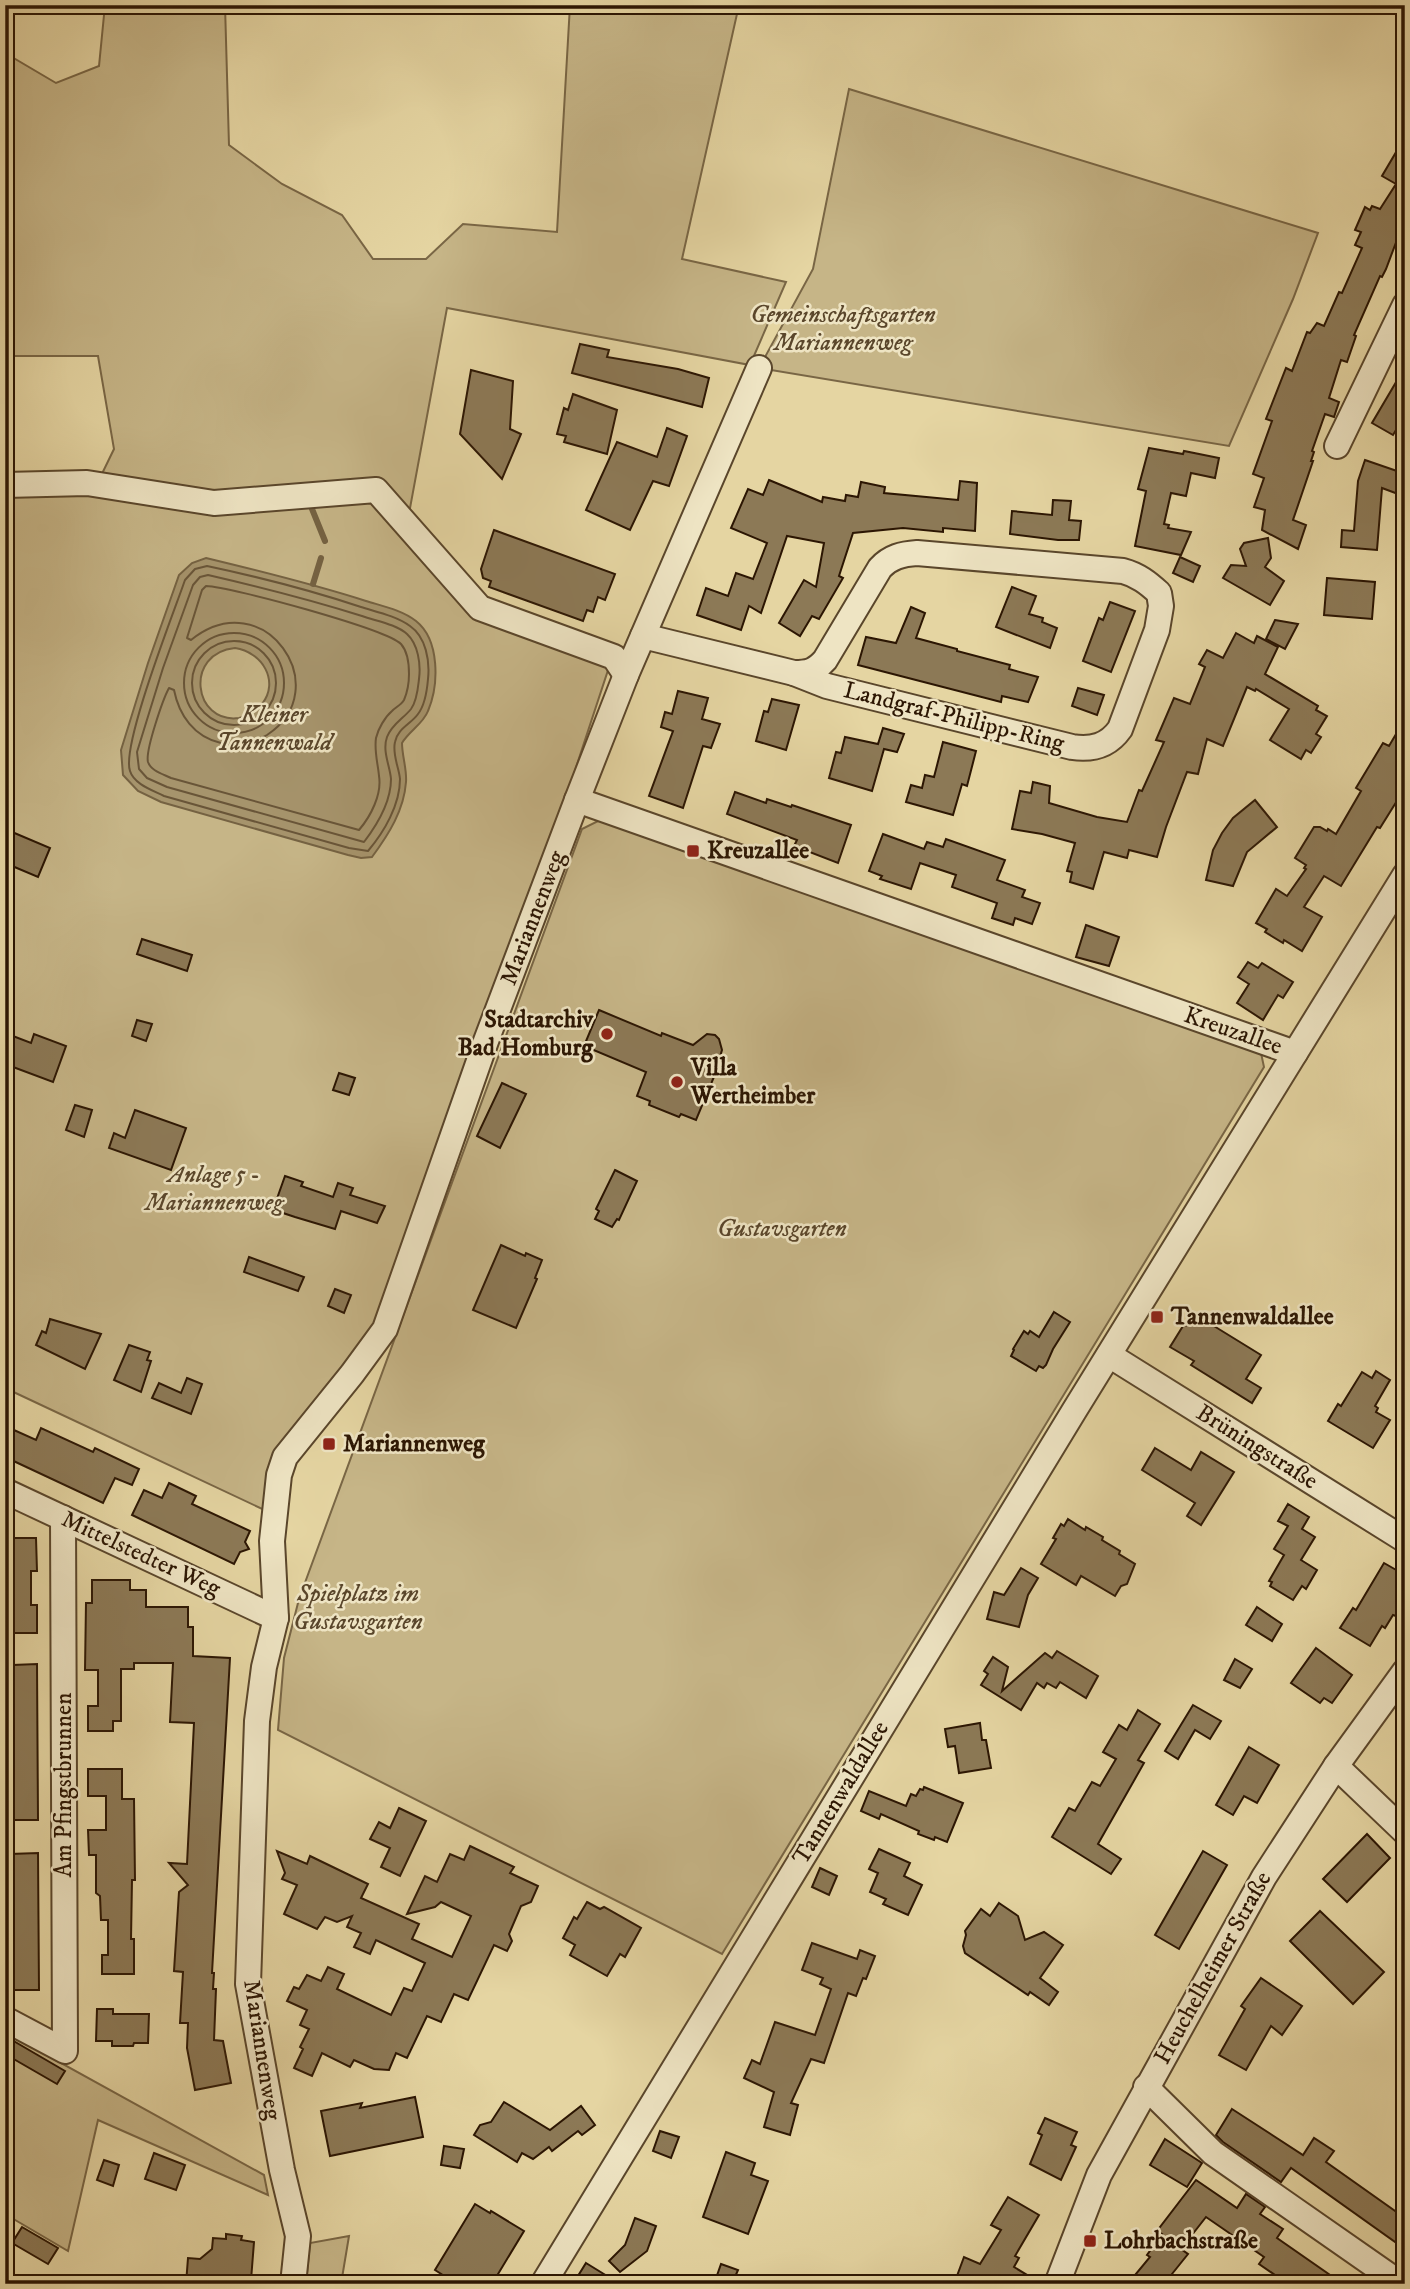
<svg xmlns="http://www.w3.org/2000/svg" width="1410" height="2289" viewBox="0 0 1410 2289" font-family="'IM FELL DW Pica',serif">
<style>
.green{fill:#c6b587;stroke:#796645;stroke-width:2}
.water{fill:#a6946c;stroke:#756242;stroke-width:2;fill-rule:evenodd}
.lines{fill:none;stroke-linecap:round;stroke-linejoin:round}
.shore{stroke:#695538;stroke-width:2}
.stream{stroke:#756242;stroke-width:6}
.building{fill:#8c7956;stroke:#2c1603;stroke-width:2}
.minor-casing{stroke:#5a462b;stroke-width:28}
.minor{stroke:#eee4c3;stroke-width:24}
.poi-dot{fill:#8f2418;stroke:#eee4c3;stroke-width:2.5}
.labels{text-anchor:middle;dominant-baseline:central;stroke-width:5;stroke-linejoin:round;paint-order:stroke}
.park-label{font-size:24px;font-style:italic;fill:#5a462b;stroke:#eee4c3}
.street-label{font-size:24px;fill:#2c1603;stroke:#eee4c3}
.poi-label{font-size:24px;font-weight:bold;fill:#2c1603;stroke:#eee4c3;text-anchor:start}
</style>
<rect width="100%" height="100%" fill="#e5d5a2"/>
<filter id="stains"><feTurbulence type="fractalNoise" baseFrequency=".00286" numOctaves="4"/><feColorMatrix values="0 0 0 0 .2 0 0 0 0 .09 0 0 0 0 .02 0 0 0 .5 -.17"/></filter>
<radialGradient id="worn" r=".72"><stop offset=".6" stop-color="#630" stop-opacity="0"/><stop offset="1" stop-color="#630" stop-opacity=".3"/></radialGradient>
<g class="green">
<polygon points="105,5 225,5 229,145 282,184 342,215 373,259 426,259 463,224 557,232 570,5 739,5 682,259 786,282 750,365 447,308 408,519 373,494 476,613 611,661 486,1041 385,1329 285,1457 273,1514 5,1388 5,488 97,484 114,449 98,356 5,356 5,53 56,83 99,66"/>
<polygon points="849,89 1318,233 1293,299 1229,446 759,368 813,269"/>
<polygon points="602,819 1261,1053 1264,1067 722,1954 278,1730 284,1658 299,1599 582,829"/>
<polygon points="5,2032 264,2175 268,2195 98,2120 68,2251 5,2214"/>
<polygon points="349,2236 341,2284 306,2284 310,2243"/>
</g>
<path class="water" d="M206 558C260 571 313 584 366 601 382 606 402 610 416 621 440 640 439 685 428 711 423 724 409 731 402 743 402 756 407 769 406 782 404 810 389 834 372 857L361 858 348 855 161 802 138 791 123 775 121 750 148 663 179 575 192 563ZM235 648C262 652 280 681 262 704 256 711 248 716 239 718 193 724 184 653 235 648Z"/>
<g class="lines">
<g class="shore">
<path d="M207 566C259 577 310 590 361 607 377 612 396 616 410 626 426 637 430 661 428 679 427 691 425 705 418 714 411 724 397 729 395 742 392 755 399 767 400 779 400 805 384 832 368 851L349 848 164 796C152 790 134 784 130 771 121 746 174 612 185 580L195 569Z"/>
<path d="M208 575C260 587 311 600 362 616 376 621 396 624 407 634 418 644 421 664 419 679 418 688 417 701 411 709 403 719 392 724 387 737 382 751 390 766 391 779 391 801 377 825 364 842L167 787 147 778 139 769 137 752 163 668 193 585 200 577Z"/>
<path d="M206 586C232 587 386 629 401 644 408 652 409 664 409 674 409 682 407 693 404 700 401 705 396 707 392 711 385 717 378 729 376 738 374 751 378 764 379 776 382 794 371 816 359 830L171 778C163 774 151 771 148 762 145 751 163 699 169 688L174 690C179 715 194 737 221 743 237 746 253 743 267 735 338 689 264 581 191 640L187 638 202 590Z"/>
<circle cx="234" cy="683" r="50"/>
<circle cx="234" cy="683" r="42"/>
</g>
<g class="stream">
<polyline points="310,504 325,541"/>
<polyline points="313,584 321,558"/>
</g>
</g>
<g class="building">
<polygon points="1405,137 1405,212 1400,223 1403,224 1386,269 1382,277 1380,276 1354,335 1356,336 1347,362 1341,360 1329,398 1339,402 1334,417 1325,414 1312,451 1314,452 1311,461 1313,461 1293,520 1306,525 1298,549 1262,530 1265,510 1254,507 1264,478 1253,474 1272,421 1266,419 1286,368 1292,371 1307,332 1310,333 1317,323 1324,326 1339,292 1342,293 1362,248 1355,245 1361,232 1355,230 1365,207 1370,210 1372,206 1380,209 1396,184 1382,176"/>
<polygon points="580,344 609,350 607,357 678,369 709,378 702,407 572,373"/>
<polygon points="1405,367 1405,415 1393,435 1372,423"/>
<polygon points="471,370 513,381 510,429 521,434 502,479 460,434"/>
<polygon points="573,394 617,410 607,454 564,442 566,436 557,434 564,408 568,410"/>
<polygon points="667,428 687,436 669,486 653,481 630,530 586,510 617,442 657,457"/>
<polygon points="1149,448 1183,454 1184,451 1219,458 1215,478 1191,473 1186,496 1171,493 1164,524 1169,525 1168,528 1191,532 1181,555 1135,546 1146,491 1138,489"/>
<polygon points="1365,460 1397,471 1398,494 1382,488 1377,550 1341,547 1342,530 1354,531 1358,481"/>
<polygon points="769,480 822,502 823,497 845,501 846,495 858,497 861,482 885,487 884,493 958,500 960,481 977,483 975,531 943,528 943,532 903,528 853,533 839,576 843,578 819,619 812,616 800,636 779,623 804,580 816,587 824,543 787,536 761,613 749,606 741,630 697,615 706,588 728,596 736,573 753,579 767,543 731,528 748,489 763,495"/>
<polygon points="1053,500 1071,501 1069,520 1081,521 1079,540 1058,540 1010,534 1012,511 1052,515"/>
<polygon points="494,530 615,574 605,600 598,597 593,612 587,610 583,621 489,587 491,581 483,578 481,569"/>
<polygon points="1268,538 1271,558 1265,567 1284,581 1270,605 1223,578 1231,565 1246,566 1240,549 1244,543"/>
<polygon points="1180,557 1200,566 1193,582 1173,573"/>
<polygon points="1327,578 1375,582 1372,619 1324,615"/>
<polygon points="1012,587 1036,596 1029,614 1043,618 1042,622 1057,628 1050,648 996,627"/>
<polygon points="1110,602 1135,611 1111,672 1083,661 1099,618 1103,620"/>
<polygon points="911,607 925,613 916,638 957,649 957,651 1010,665 1009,669 1038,677 1028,702 1002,696 1001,702 858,665 866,637 896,643"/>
<polygon points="1275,620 1298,624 1285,649 1266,639"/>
<polygon points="1236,633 1254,643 1257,636 1278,647 1265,674 1318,706 1316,710 1327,716 1316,734 1321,737 1311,753 1306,750 1301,759 1270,740 1289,709 1256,689 1255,691 1247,687 1223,746 1207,739 1198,774 1187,772 1166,827 1157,857 1129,850 1127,858 1104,852 1093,889 1070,882 1072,872 1067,871 1075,843 1042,834 1012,829 1020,791 1031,793 1033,782 1050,786 1049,803 1097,817 1127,822 1139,790 1142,791 1164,742 1156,740 1174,698 1190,704 1205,667 1199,664 1207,650 1223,658"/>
<polygon points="1078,688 1104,695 1097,715 1072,706"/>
<polygon points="678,691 708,698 702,719 720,724 711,748 703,746 683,808 649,796 673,731 661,727 665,712 672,714"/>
<polygon points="772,699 799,705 786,750 756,741 764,711 768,712"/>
<polygon points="1405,719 1405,788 1380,828 1377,827 1341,886 1324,876 1304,907 1322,917 1302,951 1284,940 1283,943 1265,932 1267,929 1256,923 1276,889 1287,896 1306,869 1304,868 1306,865 1295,858 1314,827 1320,827 1327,831 1328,829 1336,834 1361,791 1356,788 1383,743 1389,746"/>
<polygon points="883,728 904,734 897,752 884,749 872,791 829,778 836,752 841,753 845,737 878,744"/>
<polygon points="943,742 976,751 967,786 962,784 953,815 906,802 911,785 922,788 925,775 934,777"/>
<polygon points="735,792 766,803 767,799 791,807 792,805 851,825 838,863 794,846 797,840 727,814"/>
<polygon points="1255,800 1277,827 1247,852 1233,886 1206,880 1213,850 1222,833 1233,818"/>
<polygon points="5,829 50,848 38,877 5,863"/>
<polygon points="883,834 924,849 927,842 943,847 946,839 1005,860 997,880 1025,890 1022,897 1040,903 1032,924 1015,918 1013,925 992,918 997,903 952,887 956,875 920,863 911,889 880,879 882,876 869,871"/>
<polygon points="1086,925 1119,937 1109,966 1076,957"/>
<polygon points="142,939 192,955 187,971 137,954"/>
<polygon points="1248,962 1258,968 1262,963 1293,982 1283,998 1278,995 1263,1020 1237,1003 1249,984 1238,977"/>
<polygon points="599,1010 661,1036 662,1033 693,1045 707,1034 715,1035 719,1039 722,1050 719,1060 721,1060 696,1120 681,1114 679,1117 649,1105 650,1101 637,1096 646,1072 584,1046"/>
<polygon points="137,1020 152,1024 146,1041 132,1036"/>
<polygon points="5,1033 31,1043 34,1034 66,1046 53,1082 5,1064"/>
<polygon points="339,1073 355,1078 349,1095 333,1090"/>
<polygon points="502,1083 526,1094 500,1148 477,1136"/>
<polygon points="75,1105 92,1110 84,1137 66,1130"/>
<polygon points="135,1110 186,1128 171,1170 109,1148 114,1133 125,1138"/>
<polygon points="615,1170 637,1181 619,1220 617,1219 612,1227 595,1219 599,1211 596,1209"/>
<polygon points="285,1176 303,1182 301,1186 333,1197 338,1183 353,1188 350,1195 385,1206 377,1223 341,1211 335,1229 295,1217 280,1212 281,1209 274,1207"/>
<polygon points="501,1245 525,1256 526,1253 542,1260 535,1278 537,1279 516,1328 473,1310"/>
<polygon points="249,1257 304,1277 298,1291 244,1272"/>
<polygon points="335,1289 351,1295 344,1313 328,1306"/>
<polygon points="1054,1312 1070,1322 1053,1349 1046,1365 1043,1368 1039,1366 1036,1371 1011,1356 1014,1350 1013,1349 1024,1331 1028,1334 1030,1331 1039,1337"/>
<polygon points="1196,1315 1261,1355 1246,1379 1261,1388 1252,1403 1191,1365 1194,1361 1170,1347 1183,1326 1189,1325"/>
<polygon points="50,1319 101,1334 85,1369 36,1345 42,1331 46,1333"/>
<polygon points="129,1345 150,1352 147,1360 151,1361 141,1392 114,1380"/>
<polygon points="1376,1371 1390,1380 1375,1406 1378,1408 1376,1412 1390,1420 1373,1448 1328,1421 1338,1404 1341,1406 1362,1372 1372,1378"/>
<polygon points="187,1378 202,1384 191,1414 152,1398 159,1383 181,1393"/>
<polygon points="5,1426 36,1440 41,1428 93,1452 95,1448 139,1469 132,1485 115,1478 103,1503 5,1457"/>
<polygon points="1155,1448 1191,1470 1201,1452 1234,1472 1201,1525 1187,1516 1195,1503 1142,1470"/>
<polygon points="169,1483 196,1496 192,1504 250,1531 245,1542 249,1549 240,1552 234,1564 132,1515 144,1490 162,1498"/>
<polygon points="1288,1504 1309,1517 1302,1529 1315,1537 1301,1560 1317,1570 1306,1589 1302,1586 1293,1600 1270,1586 1272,1582 1269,1581 1284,1555 1274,1549 1288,1526 1278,1521"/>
<polygon points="1068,1519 1085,1530 1086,1527 1103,1537 1102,1540 1120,1551 1119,1554 1135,1564 1127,1584 1121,1586 1115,1596 1081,1576 1076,1585 1041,1564 1056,1539 1053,1538 1061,1524 1064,1526"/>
<polygon points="5,1538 36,1538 37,1571 31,1571 31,1605 37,1605 37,1633 13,1633 13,1606 10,1606 10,1599 6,1599"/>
<polygon points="1384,1563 1405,1575 1405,1602 1396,1616 1393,1615 1385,1628 1382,1626 1370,1646 1340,1628 1353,1608 1356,1610"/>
<polygon points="1021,1568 1038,1578 1028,1595 1019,1627 987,1619 994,1592 1004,1595"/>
<polygon points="92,1580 130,1580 130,1590 146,1590 146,1607 188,1607 188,1627 193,1627 193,1656 230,1658 212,1973 214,1973 213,1989 216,1989 214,2040 223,2041 231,2083 195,2090 187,2048 188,2023 180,2023 183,1972 174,1971 179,1892 188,1885 169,1863 187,1864 194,1723 170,1722 173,1663 134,1663 134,1669 121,1669 121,1721 113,1721 113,1731 88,1731 88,1706 98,1706 98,1670 85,1670 86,1603 92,1603"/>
<polygon points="1257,1607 1282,1624 1272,1641 1246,1625"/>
<polygon points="1316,1648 1352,1675 1332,1703 1324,1698 1320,1703 1291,1683"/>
<polygon points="1057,1651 1098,1676 1086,1698 1060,1682 1056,1688 1047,1683 1044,1688 1037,1683 1021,1710 981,1685 988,1674 984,1671 993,1657 1008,1667 1002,1691 1045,1653 1052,1658"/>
<polygon points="1235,1659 1252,1669 1240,1688 1224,1680"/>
<polygon points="37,1664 38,1820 5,1820 5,1725 13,1725 13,1665"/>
<polygon points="1193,1705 1221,1721 1210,1739 1195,1730 1178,1759 1165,1751"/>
<polygon points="1138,1710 1160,1724 1138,1760 1144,1763 1098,1844 1121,1859 1111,1874 1052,1837 1069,1808 1075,1811 1092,1782 1100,1786 1116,1759 1103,1752 1119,1725 1127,1730"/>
<polygon points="980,1723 982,1740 986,1740 991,1768 959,1773 955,1746 948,1747 945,1729"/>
<polygon points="1249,1747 1279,1765 1257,1803 1244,1796 1233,1815 1216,1805"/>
<polygon points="88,1769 122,1769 122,1799 134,1799 135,1880 132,1880 131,1939 134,1939 134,1974 102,1974 102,1955 108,1955 108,1920 101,1920 100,1896 96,1893 96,1855 89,1855 88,1830 106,1830 106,1796 88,1796"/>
<polygon points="924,1787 963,1803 947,1842 935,1837 934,1840 918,1834 919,1831 881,1814 879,1819 861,1811 869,1791 906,1806 911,1794 916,1796 920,1789 923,1790"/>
<polygon points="399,1808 426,1821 400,1876 381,1867 390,1848 370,1839 379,1822 390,1828"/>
<polygon points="1367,1834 1390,1858 1347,1902 1323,1879"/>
<polygon points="470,1846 514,1867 510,1873 538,1886 531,1902 521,1906 509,1934 512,1941 507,1951 494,1945 468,2000 454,1994 441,2022 427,2016 407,2058 396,2053 389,2070 374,2069 354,2060 350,2067 322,2053 312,2076 294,2068 303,2049 300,2047 309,2029 300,2025 307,2010 287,2001 294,1987 299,1989 307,1975 321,1981 328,1967 344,1974 337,1989 391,2015 404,1988 412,1991 425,1963 376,1940 370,1954 354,1947 361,1933 347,1927 352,1916 337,1922 325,1917 317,1929 284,1914 297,1885 282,1879 285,1873 277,1851 307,1864 310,1856 368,1884 361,1898 419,1924 412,1939 452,1957 471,1916 441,1902 435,1907 407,1914 425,1876 437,1882 450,1854 464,1860"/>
<polygon points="879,1849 910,1863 904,1876 922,1885 908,1915 883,1904 886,1899 870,1892 878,1873 869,1869"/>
<polygon points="1203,1851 1227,1865 1179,1949 1155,1935"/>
<polygon points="38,1853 39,1990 11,1990 11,1947 5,1947 5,1884 10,1884 10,1854"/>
<polygon points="820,1868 837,1876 829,1895 812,1887"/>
<polygon points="587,1902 600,1909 604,1907 641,1928 625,1957 620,1954 607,1976 570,1955 575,1945 563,1938 574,1917 577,1919"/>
<polygon points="999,1903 1018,1916 1025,1940 1044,1932 1063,1945 1040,1978 1058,1992 1049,2005 1030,1992 1028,1995 965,1953 963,1946 966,1935 965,1931 981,1909 990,1916"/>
<polygon points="1320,1911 1384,1972 1353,2004 1290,1941"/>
<polygon points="812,1943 857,1959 860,1950 875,1956 866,1979 863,1978 856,1996 848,1993 824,2063 811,2059 791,2103 798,2105 790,2135 764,2127 774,2092 744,2078 752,2060 760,2064 775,2022 815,2035 831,1989 820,1984 823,1978 802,1970"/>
<polygon points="1261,1978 1302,2006 1282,2035 1271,2026 1246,2070 1219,2055 1245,2009 1241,2006"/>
<polygon points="97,2009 113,2009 113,2014 149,2014 148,2043 134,2043 133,2046 112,2046 112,2041 96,2041"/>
<polygon points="5,2036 65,2071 57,2084 5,2054"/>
<polygon points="415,2097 423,2137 330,2156 321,2111 362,2103 360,2108"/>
<polygon points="504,2102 550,2130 581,2106 595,2125 582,2135 578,2131 552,2151 549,2147 533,2159 522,2153 517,2162 474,2135 480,2125 491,2122"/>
<polygon points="1232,2109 1303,2155 1314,2138 1334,2151 1326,2162 1405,2218 1405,2249 1291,2168 1281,2182 1223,2142 1216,2135"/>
<polygon points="1045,2118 1077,2132 1071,2145 1076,2147 1061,2180 1030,2164 1042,2135 1038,2133"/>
<polygon points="660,2131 679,2137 671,2158 653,2151"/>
<polygon points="1165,2139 1202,2163 1187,2187 1150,2165"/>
<polygon points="444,2146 464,2149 460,2168 441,2165"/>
<polygon points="726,2152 755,2163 751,2175 768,2181 748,2234 703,2217"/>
<polygon points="154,2153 185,2165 176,2190 145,2179"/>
<polygon points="104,2160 119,2165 113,2186 97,2180"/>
<polygon points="1196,2180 1237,2208 1246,2194 1265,2207 1260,2214 1283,2229 1277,2238 1343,2284 1288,2284 1259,2264 1264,2257 1206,2217 1181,2249 1188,2254 1172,2274 1184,2284 1147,2284 1135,2275 1150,2257 1147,2255 1162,2234 1157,2231"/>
<polygon points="1008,2197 1039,2215 1015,2256 1019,2258 1014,2267 1042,2284 954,2284 964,2257 980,2264 1001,2230 991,2225"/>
<polygon points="475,2204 490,2213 491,2211 524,2231 492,2284 457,2284 435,2270"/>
<polygon points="635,2218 656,2226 647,2251 620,2272 609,2261 625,2245"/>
<polygon points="22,2227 58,2248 48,2264 12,2243"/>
<polygon points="226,2234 242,2236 241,2240 254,2242 251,2280 232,2278 225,2284 186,2284 188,2258 200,2259 212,2249 213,2238 226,2239"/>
<polygon points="586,2263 620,2284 573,2284"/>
<polygon points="721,2264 738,2270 732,2284 714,2284"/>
</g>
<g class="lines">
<g class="minor-casing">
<g id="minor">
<polyline points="1337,446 1405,305"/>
<polyline points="5,485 87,483 214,503 376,490 480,608 614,657 626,675"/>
<path d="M917 553 1123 571C1138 575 1148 583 1159 593L1161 606 1157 630 1120 729C1108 746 1092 750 1072 747L827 686 794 673C809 673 815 671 825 660L880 568C890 557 902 554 917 553Z"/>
<polyline points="643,636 794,673"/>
<polyline points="577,800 1295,1053"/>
<polyline points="1109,1355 1405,1540"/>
<polyline points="5,1491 276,1618"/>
<polyline points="1336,1766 1405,1832"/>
<polyline points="5,2019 65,2051 63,1518"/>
<polyline points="1146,2087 1213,2153 1401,2284"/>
<polyline points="293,2284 298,2236 282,2170 248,1984 257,1721 264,1667 276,1618 272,1541 279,1475 285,1457 352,1374 385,1329 486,1041 577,800 626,675 759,368"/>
<polyline points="543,2284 1074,1411 1405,875"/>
<polyline points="1057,2284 1099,2175 1264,1877 1336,1766 1405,1671"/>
</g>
</g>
<use href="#minor" class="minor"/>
</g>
<g class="poi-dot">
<rect x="686" y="844" width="14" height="14" rx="3.5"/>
<circle cx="607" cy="1034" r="7"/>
<circle cx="677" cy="1082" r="7"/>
<rect x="1150" y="1310" width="14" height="14" rx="3.5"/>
<rect x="322" y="1437" width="14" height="14" rx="3.5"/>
<rect x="1083" y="2234" width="14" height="14" rx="3.5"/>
</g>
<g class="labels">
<g class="park-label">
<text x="843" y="315">Gemeinschaftsgarten<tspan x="843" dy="28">Mariannenweg</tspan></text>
<text x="274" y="715">Kleiner<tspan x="274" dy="28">Tannenwald</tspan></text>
<text x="214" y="1175">Anlage 5 -<tspan x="214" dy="28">Mariannenweg</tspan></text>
<text x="782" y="1229">Gustavsgarten</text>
<text x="358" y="1594">Spielplatz im<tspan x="358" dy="28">Gustavsgarten</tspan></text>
</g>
<g class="street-label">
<text transform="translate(954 717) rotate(14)">Landgraf-Philipp-Ring</text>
<text transform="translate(533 918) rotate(-69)">Mariannenweg</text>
<text transform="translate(1233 1031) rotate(19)">Kreuzallee</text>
<text transform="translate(1257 1447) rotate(32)">Brüningstraße</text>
<text transform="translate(141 1554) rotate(25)">Mittelstedter Weg</text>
<text transform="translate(64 1785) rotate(-90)">Am Pfingstbrunnen</text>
<text transform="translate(841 1793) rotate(-59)">Tannenwaldallee</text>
<text transform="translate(1213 1968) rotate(-61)">Heuchelheimer Straße</text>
<text transform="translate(262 2050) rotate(81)">Mariannenweg</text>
</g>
<g class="poi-label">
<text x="707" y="851">Kreuzallee</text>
<text x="593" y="1020" text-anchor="end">Stadtarchiv<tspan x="593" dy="28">Bad Homburg</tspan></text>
<text x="691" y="1068">Villa<tspan x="691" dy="28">Wertheimber</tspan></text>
<text x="1171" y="1317">Tannenwaldallee</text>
<text x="343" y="1444">Mariannenweg</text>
<text x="1104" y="2241">Lohrbachstraße</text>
</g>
</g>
<rect width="1410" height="2289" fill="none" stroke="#e5d5a2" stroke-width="28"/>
<rect x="7" y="7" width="1396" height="2275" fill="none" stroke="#2c1603" stroke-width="3.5"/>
<rect x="14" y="14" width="1382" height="2261" fill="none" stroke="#2c1603" stroke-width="2"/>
<rect width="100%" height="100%" filter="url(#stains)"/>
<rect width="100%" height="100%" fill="url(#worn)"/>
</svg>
